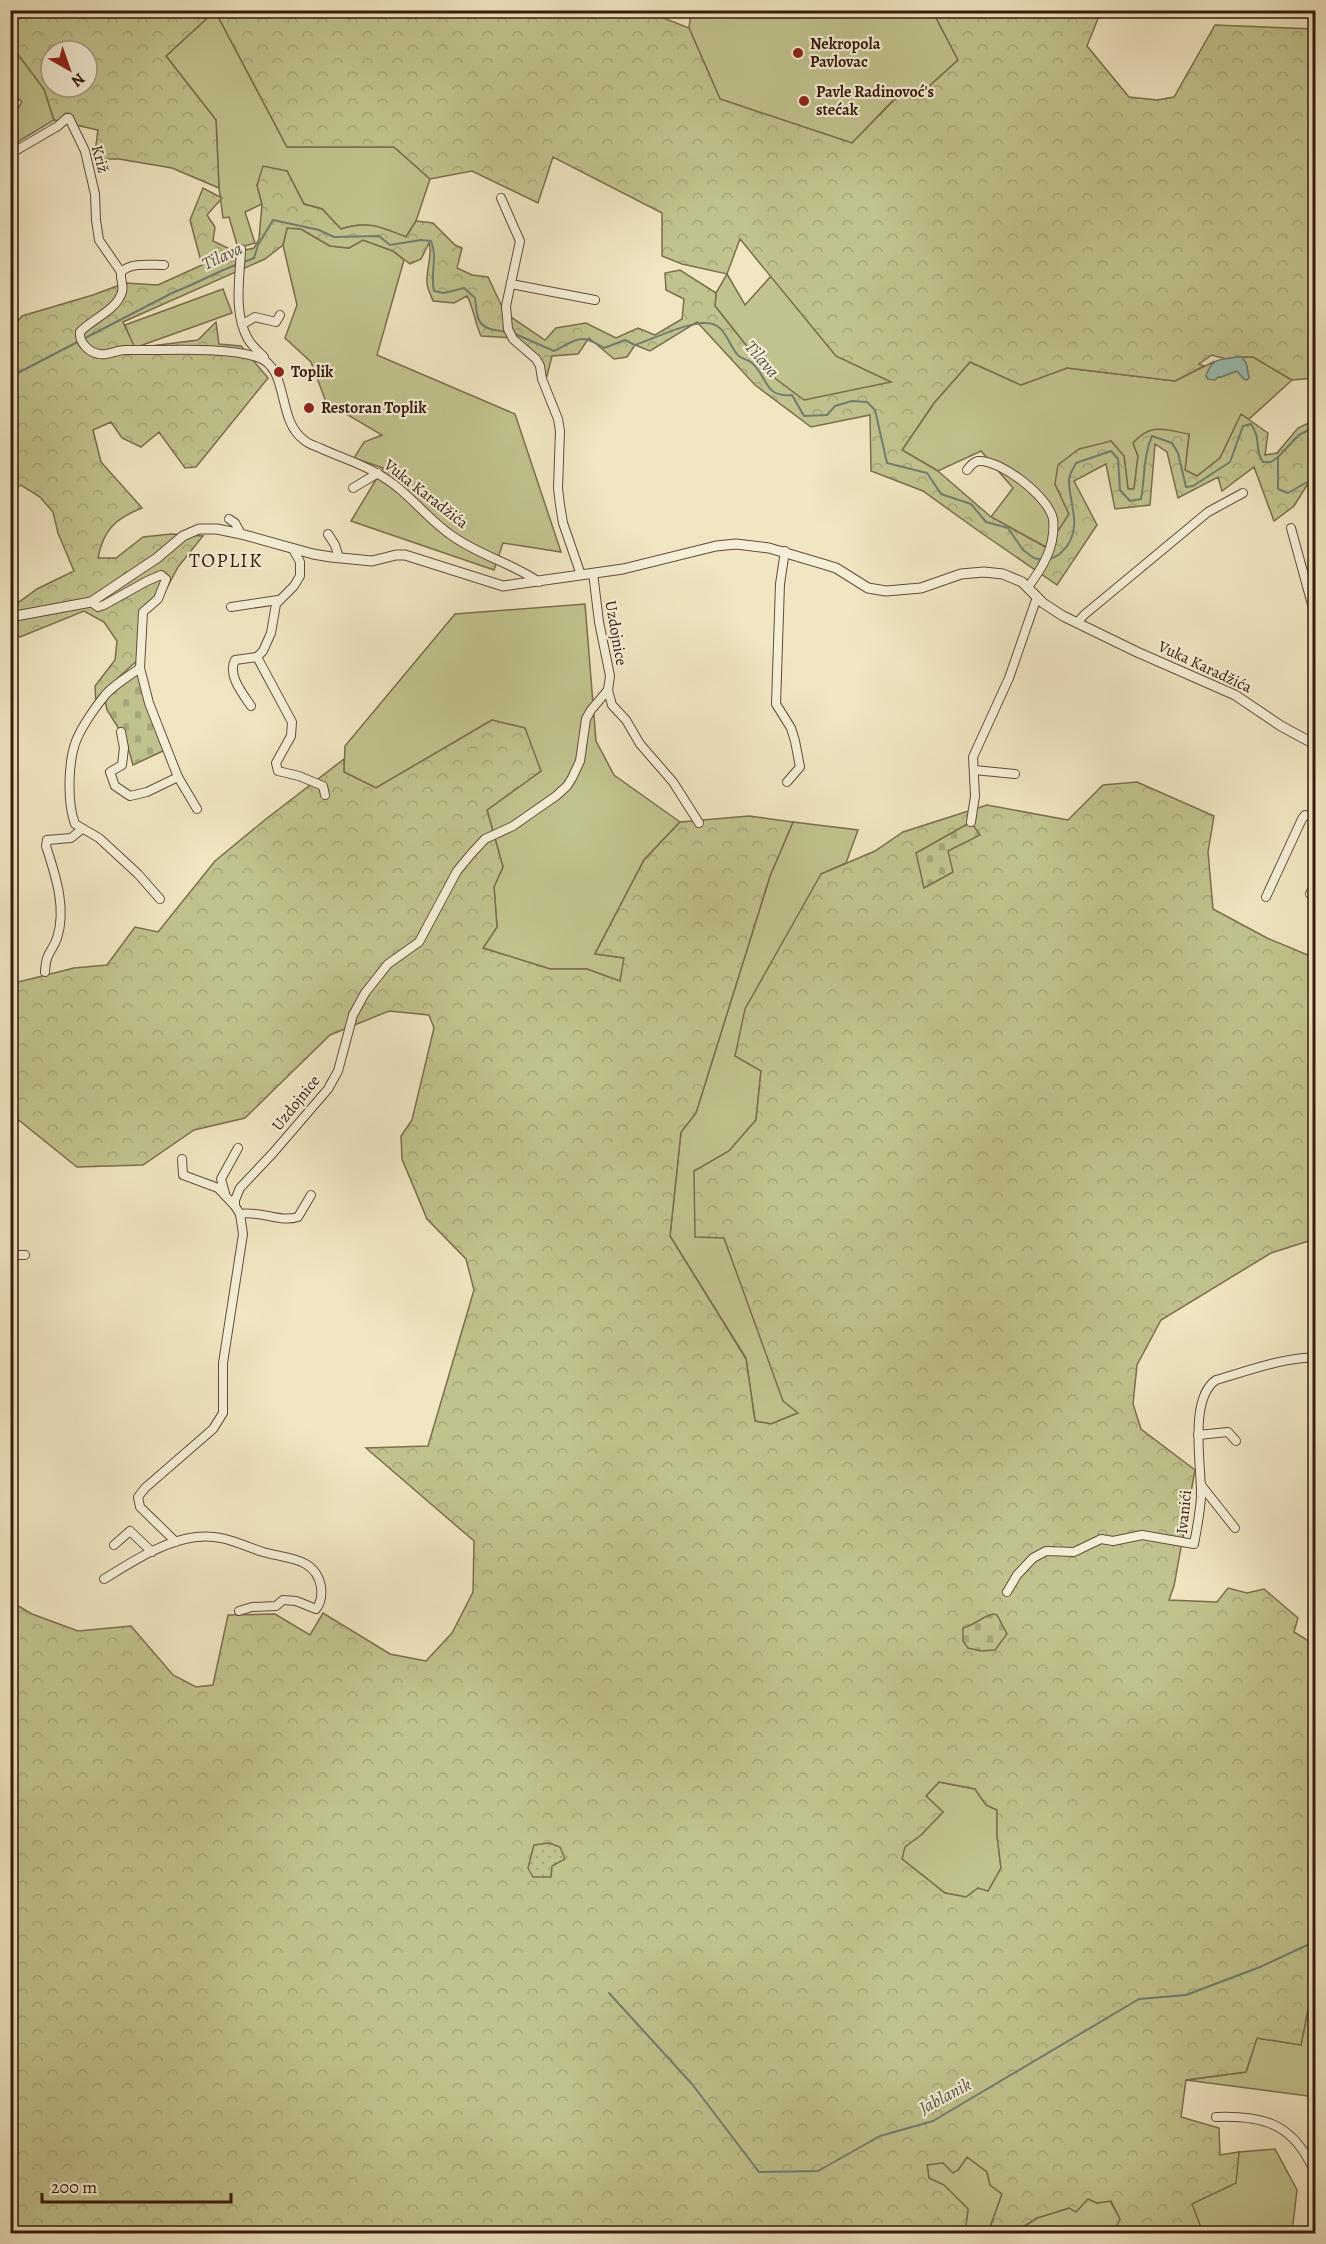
<svg xmlns="http://www.w3.org/2000/svg" width="1326" height="2244" viewBox="0 0 1326 2244" font-family="Alegreya,serif">
<style>
.green{fill:#c1c38e;stroke:#7c6e4e;stroke-width:1.5}
.forest{fill:url(#forest-crowns);stroke:#7c6e4e;stroke-width:1.5;fill-rule:evenodd}
.cemetery{fill:url(#cemetery-stones);stroke:#7c6e4e;stroke-width:1.5}
.park{fill:url(#park-dots);stroke:#7c6e4e;stroke-width:1.5}
.water{fill:#9abfb4;stroke:#727d71;stroke-width:1.5}
.lines{fill:none;stroke-linecap:round;stroke-linejoin:round}
.stream{stroke:#727d71;stroke-width:2}
.minor-casing{stroke:#654c3a;stroke-width:10}
.tertiary-casing{stroke:#654c3a;stroke-width:11}
.minor{stroke:#f5efd7;stroke-width:8}
.tertiary{stroke:#f5efd7;stroke-width:9}
.poi-dot{fill:#8f2418;stroke:#f5efd7;stroke-width:2}
.labels{text-anchor:middle;dominant-baseline:central;stroke-width:4.5;stroke-linejoin:round;paint-order:stroke}
.poi-label{font-size:16px;font-weight:bold;fill:#37190d;stroke:#f5efd7;text-anchor:start}
.street-label{font-size:16px;fill:#37190d;stroke:#f5efd7}
.water-label{font-size:18px;font-style:italic;fill:#5a5347;stroke:#f5efd7}
.quarter-label{font-size:20px;letter-spacing:1.5px;fill:#37190d;stroke:#f5efd7}
</style>
<defs>
<pattern id="forest-crowns" width="20" height="18" patternUnits="userSpaceOnUse" patternTransform="scale(1.5)"><rect width="20" height="18" fill="#c1c38e"/><path d="M2 6a3 3 0 1 1 6 0M12 15a3 3 0 1 1 6 0" fill="none" stroke="#a6a779"/></pattern>
<pattern id="cemetery-stones" width="16" height="16" patternUnits="userSpaceOnUse" patternTransform="scale(1.5)"><rect width="16" height="16" fill="#c1c38e"/><path d="M2 7V4a2 2 0 0 1 4 0v3zM10 15v-3a2 2 0 0 1 4 0v3z" fill="#a6a779"/></pattern>
<pattern id="park-dots" width="8" height="8" patternUnits="userSpaceOnUse" patternTransform="scale(1.5)"><rect width="8" height="8" fill="#c1c38e"/><path d="M2 2h.1M6 6h.1" fill="none" stroke="#a6a779" stroke-width="1.8" stroke-linecap="round"/></pattern>
</defs>
<rect width="100%" height="100%" fill="#f0e6c1"/>
<filter id="stains"><feTurbulence type="fractalNoise" baseFrequency=".00333" numOctaves="4"/><feColorMatrix values="0 0 0 0 .2 0 0 0 0 .09 0 0 0 0 .02 0 0 0 .5 -.17"/></filter>
<radialGradient id="worn" r=".72"><stop offset=".6" stop-color="#630" stop-opacity="0"/><stop offset="1" stop-color="#630" stop-opacity=".3"/></radialGradient>
<g class="green">
<polygon points="869,10 879,15 933,12 958,60 915,99 898,95 852,143 720,99 689,28 691,11"/>
<path d="M215 11 287 147H394L430 179 416 221 406 237C381 228 368 220 341 229L322 209 304 204 287 171 257 185 262 204 245 212 255 243 238 248 229 217 223 218 219 188 216 120 166 56Z"/>
<polygon points="11,45 44,89 54,120 11,146 10,121 22,102 11,92"/>
<polygon points="287,228 301,229 330,246 349,248 363,240 393,251 404,260 377,355 515,414 561,552 503,543 494,570 351,521 383,468 354,458 364,442 382,435 326,402 311,362 285,338 297,305 283,245"/>
<polygon points="727,274 745,305 771,276 836,356 892,382 804,401 768,373 715,306 716,293"/>
<polygon points="223,289 232,313 134,348 125,325"/>
<path d="M1242 357H1253L1292 380 1249 419 1241 415 1220 458 1197 476 1185 470 1189 435C1164 431 1152 422 1133 443L1138 456 1134 489H1128L1124 456 1111 441 1055 484 1069 514 1048 548 991 517 1013 488 981 451 938 471 902 450 934 403 970 362 1021 385 1067 368 1175 381 1213 362 1206 376 1208 379 1221 377 1237 371 1244 379 1247 380 1249 378 1246 363Z"/>
<polygon points="585,604 596,741 614,775 680,822 644,860 595,954 625,958 620,982 587,969 550,969 483,948 497,927 494,886 503,867 487,810 541,771 492,720 376,788 344,772 345,746 455,614"/>
<polygon points="793,822 858,830 846,863 821,874 761,1071 756,1120 729,1151 694,1172 724,1238 748,1301 798,1413 771,1424 755,1421 746,1358 670,1236 681,1132 696,1113 770,876"/>
<polygon points="939,1782 975,1789 986,1805 997,1810 997,1835 1001,1868 988,1892 978,1888 966,1897 945,1893 902,1859 904,1847 921,1835 943,1812 926,1796"/>
<polygon points="1315,1975 1315,2097 1186,2080 1246,2072 1257,2038 1301,2045"/>
<polygon points="1275,2149 1297,2190 1292,2233 1203,2233 1191,2203 1235,2183 1239,2152"/>
<polygon points="967,2157 987,2172 990,2185 1002,2194 988,2233 965,2233 968,2209 944,2185 929,2178 927,2164 943,2163 958,2170"/>
<polygon points="1088,2199 1097,2203 1110,2201 1120,2219 1115,2229 1116,2233 1013,2234 1037,2218 1069,2208"/>
</g>
<g class="forest">
<path d="M11 11H646L689 28 720 99 852 143 899 95 915 99 958 60 933 12 938 11H1101L1087 46 1129 97 1157 100 1174 97 1215 25 1315 29V378L1292 380 1253 357H1237L1226 359 1212 355 1199 364 1204 366 1175 381 1067 368 1021 385 970 362 934 403 902 450 938 471 991 517 1047 548 1069 514 1055 484 1058 465 1079 449 1111 441 1124 456 1128 489H1134L1138 456 1133 443C1152 422 1164 430 1189 434L1185 470 1197 476 1220 458 1241 414 1268 433 1265 455 1277 453 1298 428 1315 420V488L1307 485 1294 506 1274 521 1254 467 1222 491 1218 477 1178 498 1167 452 1155 444 1150 505 1115 509 1106 464 1074 481 1097 525 1057 585 980 532 923 491 871 471 870 415 811 427 755 385 697 322 650 351 635 345 627 357 614 359 589 338 578 354 552 356 547 376 513 338 481 336C476 326 472 303 467 296L454 303 433 301C431 295 427 289 427 282 426 269 433 255 429 243L421 259 410 264 393 251 363 240 349 248 330 246 301 229 287 228 283 245 265 259 123 322 135 348 198 340 216 322 219 344 241 346 268 378 196 467 185 468 159 432 141 447 122 438 111 422 93 430 101 462 142 508C116 518 103 530 98 558H116L143 537 171 534 203 536 178 567 160 601 141 611 139 659 109 686 96 704 95 686 115 660 117 641 104 622 84 611 20 637 11 635V608L37 589 74 571 58 533 53 512 40 497 21 485 11 490V330L22 316 93 295 125 283 158 285 202 265 190 220 203 188 222 198 207 215 215 227 213 241 236 252 254 248 259 239 262 204 257 185 263 166 287 171 304 204 322 209 341 229C368 220 381 227 406 237L416 221 433 223 455 245 462 248 457 268 472 275 488 277 505 313 545 340 556 328 586 323 616 338 638 328 655 335 682 319 684 299 666 290 665 273 680 270 716 293 715 306 768 373 804 400 891 382 836 356 740 239 727 274 682 264 662 256V213L553 157 538 203 472 171 430 179 394 147H287L215 11 166 56 216 120 219 188 172 168 119 159H94L98 130 54 120 44 89 11 45ZM51 51H87V87H51Z"/>
<path d="M492 720 525 728 541 771 487 810 503 867 494 887 497 927 483 948 550 969H587L620 981 624 958 595 954 644 860 680 822 749 816 793 822 770 876 696 1113 681 1132 670 1236 746 1359 755 1421 771 1424 798 1413 783 1401 724 1238 695 1237 694 1171 729 1151 756 1120 761 1071 735 1056 745 1009 821 874 875 851 903 832 987 805 1068 820 1103 785 1137 782 1214 816 1208 852 1213 909 1267 938 1315 958V1239L1271 1253 1161 1320 1137 1365 1133 1404 1141 1429 1195 1470 1174 1586 1169 1600 1217 1602 1228 1588 1247 1593 1264 1589 1298 1618 1294 1632 1315 1645V1975L1301 2045 1257 2038 1246 2072 1186 2080 1181 2117 1219 2128 1220 2155 1239 2152 1236 2183 1192 2204 1203 2233H1116L1115 2230 1120 2219 1111 2201 1097 2203 1088 2199 1076 2212 1069 2208 1037 2218 1013 2233H988L1002 2194 990 2185 987 2172 967 2157 958 2170 953 2173 943 2163 927 2165 929 2178 944 2185 968 2209 965 2233H11L10 1601 32 1614 78 1631 131 1626 173 1675 196 1687 213 1685 228 1615 275 1614 310 1635 323 1613 390 1654 426 1661 452 1633 473 1592 474 1541 366 1448 428 1446 474 1290 466 1259 427 1219 402 1159 401 1136 412 1120 434 1028 429 1015 389 1011 330 1035 245 1118 194 1130 143 1165 77 1167 15 1117C7 1068 10 1030 18 982L74 968 107 965 135 927 158 932 215 861 266 819 344 759V772L376 788ZM939 1782 975 1789 986 1805 997 1810V1835L1001 1868 988 1891 978 1888 966 1897 945 1893 902 1859 905 1847 921 1835 943 1812 926 1796Z"/>
</g>
<g class="cemetery">
<polygon points="138,672 165,750 133,765 126,740 107,710 105,700"/>
<polygon points="971,822 980,835 948,851 953,872 924,888 916,853"/>
<path d="M993 1614 997 1615 1007 1634 995 1650 981 1651 968 1648 963 1641V1628C975 1625 981 1617 993 1614Z"/>
</g>
<polygon class="park" points="549,1843 560,1847 565,1859 552,1866 551,1877 533,1877 528,1868 534,1845"/>
<path class="water" d="M1237 357H1242L1246 363 1249 378 1247 380 1244 379 1237 371 1221 377H1218L1215 380 1208 379 1206 376C1213 356 1219 361 1237 357Z"/>
<g class="lines">
<g class="stream">
<path d="M244 262 254 258 258 245 273 220 319 230 334 237 379 236 390 245 421 240 431 241C438 258 430 272 434 291L444 293 464 288 475 298C478 326 479 328 507 332"/>
<path d="M513 333 554 351C578 339 580 333 604 348L625 340 635 345C653 339 688 322 706 323 725 323 727 342 737 354 740 359 748 359 752 363 768 377 764 398 792 395L804 416 827 415 835 406 852 401 867 402 875 410 887 463 927 473 941 494 971 504 986 522 1008 528 1023 550 1034 558 1042 560"/>
<path d="M10 377 174 292C196 284 216 272 238 264"/>
<polyline points="1278,457 1299,435 1316,426"/>
<path d="M1047 559C1057 558 1061 553 1067 546 1082 524 1069 504 1069 480 1069 474 1074 468 1076 463L1111 451 1118 459 1120 490 1130 501 1141 499C1145 478 1143 456 1152 436L1172 443 1178 453 1186 487 1193 486 1230 462 1243 426 1251 424C1262 440 1254 451 1263 462H1271L1278 457V489L1288 493 1316 477"/>
<polyline points="609,1993 692,2084 759,2172 818,2171 880,2136 933,2121 1139,1999 1186,1995 1260,1967 1316,1941"/>
</g>
<g class="minor-casing">
<g id="minor">
<path d="M10 154 58 126 67 118H69L85 151 95 194 96 220 99 240 121 272C120 279 124 285 122 292 117 310 92 319 80 332 79 342 88 352 99 354 107 356 117 350 125 350 162 351 223 346 257 357 290 367 276 420 304 440 308 444 315 446 320 448 339 457 360 463 378 474 406 489 425 517 451 535 478 555 512 563 539 582"/>
<polyline points="501,198 520,241 506,306 508,329 513,339 536,359 540,366 542,379 558,419 560,431 558,488 560,505 563,523 581,575"/>
<path d="M241 249C240 277 233 313 248 339 252 346 259 352 264 357"/>
<path d="M121 272C132 262 150 265 164 265"/>
<polyline points="511,284 595,300"/>
<polyline points="243,324 255,317 276,322 280,315"/>
<path d="M967 470C970 466 973 462 978 461 1000 459 1049 497 1053 519 1056 546 1043 567 1028 587"/>
<polyline points="353,488 378,473"/>
<polyline points="229,519 235,523 241,534"/>
<polyline points="1291,528 1316,619"/>
<polyline points="328,534 335,545 339,558"/>
<polyline points="293,549 300,562 300,576 294,586 276,604 271,633 263,651 257,657 292,722 291,736 276,763 278,771 299,776 323,786 325,795"/>
<polyline points="785,551 780,584 776,704 791,728 795,741 800,767 787,782"/>
<polyline points="91,602 98,607 104,605 147,581 161,575 166,579 158,599 143,612 140,668 149,703 178,777 197,809"/>
<polyline points="231,607 278,600"/>
<polyline points="1078,622 1084,615 1208,512 1243,493"/>
<path d="M140 668C129 676 115 684 106 694 96 706 82 726 76 741 68 762 67 803 75 824L99 838 138 874 160 899"/>
<polyline points="608,690 612,705 626,720 640,744 673,782 699,823"/>
<path d="M251 706C243 694 227 675 235 660L257 657"/>
<polyline points="121,732 124,748 122,765 110,772 115,786 130,796 147,792 178,777"/>
<polyline points="974,770 1015,774"/>
<polyline points="971,822 975,796 973,757 1009,678 1037,597"/>
<polyline points="1310,894 1316,882"/>
<polyline points="1266,897 1302,819 1305,815 1316,818"/>
<path d="M45 972C46 951 52 953 57 938 67 908 55 874 46 846L47 840 71 838 82 829"/>
<polyline points="182,1159 183,1175 218,1188 235,1206"/>
<polyline points="225,1193 221,1179 238,1148"/>
<path d="M240 1214C260 1210 279 1223 298 1217L311 1195"/>
<polyline points="10,1255 25,1255"/>
<polyline points="1198,1435 1228,1432 1236,1441"/>
<polyline points="1201,1485 1235,1528"/>
<polyline points="176,1542 140,1507 138,1497 145,1488 213,1429 223,1413 223,1363 243,1234 240,1214 235,1206 235,1200 240,1188 273,1153 328,1089 338,1071 353,1015 365,993 388,964 419,942 457,871 471,854 485,839 513,826 556,796 567,786 572,778 580,761 586,719 591,710 608,690 610,676 599,622 593,573"/>
<polyline points="114,1545 130,1531 152,1552"/>
<path d="M104 1579C132 1562 163 1541 196 1537 224 1534 238 1544 263 1552 287 1559 316 1557 321 1587 322 1595 321 1603 316 1609L296 1601 283 1600 276 1606 252 1607 239 1611"/>
<polyline points="1316,1581 1313,1590 1316,1595"/>
<path d="M1007 1592 1017 1575 1033 1558 1046 1551 1074 1552 1101 1539 1113 1541 1142 1535 1194 1544C1197 1528 1200 1513 1201 1497 1202 1468 1188 1399 1216 1380 1241 1373 1291 1355 1316 1358"/>
<path d="M1216 2117C1266 2115 1296 2125 1316 2176"/>
</g>
</g>
<g class="tertiary-casing">
<polyline id="tertiary" points="10,617 91,602 157,558 183,536 199,529 217,529 241,534 313,554 331,557 372,561 396,555 405,555 503,586 623,569 716,546 736,544 769,548 823,564 836,568 868,588 886,591 921,588 961,574 984,572 1003,574 1022,582 1043,603 1063,616 1137,652 1235,695 1281,726 1316,745"/>
</g>
<use href="#minor" class="minor"/>
<use href="#tertiary" class="tertiary"/>
</g>
<g class="poi-dot">
<circle cx="798" cy="53" r="6"/>
<circle cx="804" cy="101" r="6"/>
<circle cx="279" cy="372" r="6"/>
<circle cx="309" cy="408" r="6"/>
</g>
<g class="labels">
<g class="poi-label">
<text x="810" y="44">Nekropola<tspan x="810" dy="18">Pavlovac</tspan></text>
<text x="816" y="92">Pavle Radinovoć's<tspan x="816" dy="18">stećak</tspan></text>
<text x="291" y="372">Toplik</text>
<text x="321" y="408">Restoran Toplik</text>
</g>
<g class="street-label">
<text transform="translate(100 159) rotate(75)">Križ</text>
<text transform="translate(426 494) rotate(38)">Vuka Karadžića</text>
<text transform="translate(616 633) rotate(80)">Uzdojnice</text>
<text transform="translate(1205 667) rotate(25)">Vuka Karadžića</text>
<text transform="translate(296 1103) rotate(-51)">Uzdojnice</text>
<text transform="translate(1184 1512) rotate(-84)">Ivanići</text>
</g>
<g class="water-label">
<text transform="translate(222 256) rotate(-25)">Tilava</text>
<text transform="translate(762 359) rotate(49)">Tilava</text>
<text transform="translate(945 2096) rotate(-28)">Jablanik</text>
</g>
<g class="quarter-label">
<text x="226" y="560">TOPLIK</text>
</g>
</g>
<rect width="1326" height="2244" fill="none" stroke="#f0e6c1" stroke-width="36"/>
<rect x="12" y="12" width="1302" height="2220" fill="none" stroke="#37190d" stroke-width="3"/>
<rect x="18" y="18" width="1290" height="2208" fill="none" stroke="#37190d" stroke-width="1.5"/>
<g transform="translate(69 69) rotate(140)"><circle r="28" fill="#f5efd7" stroke="#a99986" stroke-width="1.5"/>
<path d="M0-4.5L10 22L0 15L-10 22Z" fill="#8f2418"/>
<text y="-9" font-size="16" font-weight="bold" text-anchor="middle" fill="#37190d">N</text>
</g>
<path d="M42 2193v9h189v-9" fill="none" stroke="#37190d" stroke-width="3"/>
<text x="51" y="2193" font-size="18" fill="#37190d" stroke="#f5efd7" stroke-width="4.5" paint-order="stroke">200 m</text>
<rect width="100%" height="100%" filter="url(#stains)"/>
<rect width="100%" height="100%" fill="url(#worn)"/>
</svg>
